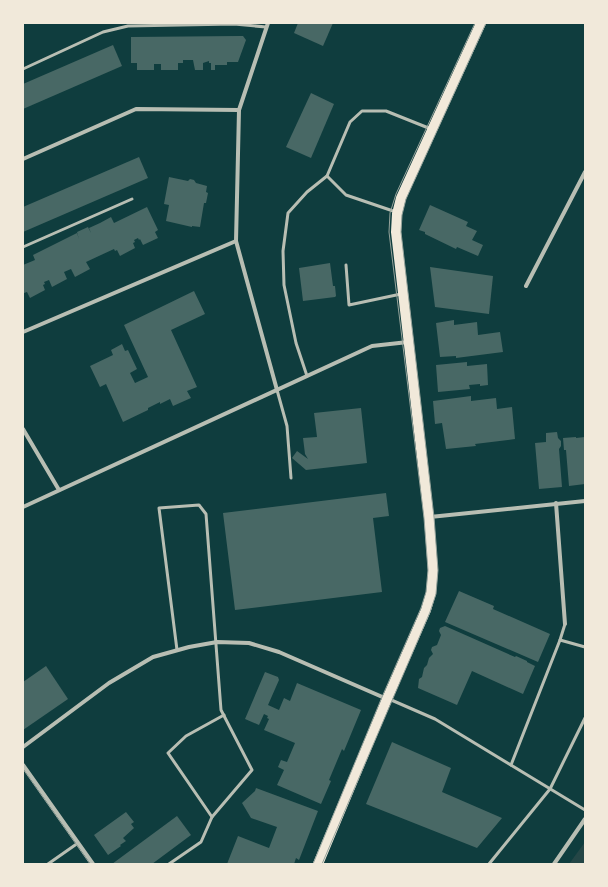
<svg xmlns="http://www.w3.org/2000/svg" width="608" height="887" viewBox="0 0 608 887" font-family="Helvetica,sans-serif">
<style>
.green{fill:#244646}
.building{fill:#486865}
.lines{fill:none;stroke-linecap:round;stroke-linejoin:round}
.service{stroke:#b8beb3;stroke-width:3}
.minor{stroke:#b8beb3;stroke-width:4}
.primary{stroke:#f1e9da;stroke-width:10}
.tram{stroke:#97a49c;stroke-width:1}
</style>
<rect width="100%" height="100%" fill="#0f3d3e"/>
<polygon class="green" points="585,842 585,864 569,864"/>
<g class="building">
<polygon points="298,23 333,23 323,46 294,33"/>
<polygon points="239,36 243,36 246,40 238,62 227,62 227,65 215,65 215,70 211,70 211,63 209,63 209,61 203,63 203,70 195,70 193,60 183,60 183,63 178,63 178,70 161,70 161,64 154,64 154,70 137,70 137,63 131,63 131,37"/>
<polygon points="113,45 122,66 23,109 23,84"/>
<polygon points="311,93 334,104 311,158 286,147"/>
<polygon points="139,157 148,178 23,232 23,207"/>
<polygon points="169,177 188,181 190,179 194,180 196,183 207,186 206,192 208,193 206,203 204,203 200,227 192,226 192,227 166,221 169,205 164,204"/>
<polygon points="430,205 468,222 466,226 477,231 472,240 483,245 478,256 457,247 456,249 425,234 425,232 419,230"/>
<polygon points="147,207 158,230 155,232 158,238 143,245 140,239 139,240 138,238 134,240 135,242 133,243 135,248 120,256 117,250 115,251 114,249 101,255 86,262 90,269 75,277 71,269 64,272 67,279 52,287 49,280 44,282 45,284 43,285 45,290 30,298 27,292 24,293 23,292 23,265 35,260 33,255 77,233 79,239 77,232 88,227 91,233 89,228 100,223 111,217 114,223"/>
<polygon points="330,263 333,286 335,286 336,296 335,297 303,301 299,268"/>
<polygon points="430,267 493,276 489,314 435,307"/>
<polygon points="194,291 205,314 171,330 197,387 187,391 191,398 173,406 170,399 160,404 160,402 148,408 148,410 123,422 106,384 100,387 90,366 113,355 111,350 122,344 125,351 128,350 137,369 130,373 135,383 148,377 124,325"/>
<polygon points="454,320 454,325 477,322 478,335 500,332 503,352 456,358 456,356 440,357 436,323"/>
<polygon points="467,362 467,366 487,364 488,385 480,386 480,384 469,385 470,389 438,392 436,365"/>
<polygon points="471,396 471,401 496,398 497,409 512,407 515,439 475,444 476,446 446,449 442,423 435,424 433,401"/>
<polygon points="361,408 367,463 306,470 292,458 297,451 308,459 305,454 303,438 317,437 314,413"/>
<polygon points="557,432 558,438 561,441 561,446 559,449 562,487 539,489 535,443 546,442 546,433"/>
<polygon points="576,437 576,438 585,437 585,484 569,486 566,450 564,450 563,438"/>
<polygon points="386,493 389,516 373,518 382,592 235,610 223,513"/>
<polygon points="459,591 494,606 493,609 550,634 538,662 445,622"/>
<polygon points="445,626 515,657 516,656 527,661 527,662 535,666 523,694 472,671 457,705 418,688 419,679 422,677 424,668 427,665 429,658 433,654 431,650 432,647 437,645 441,635 439,631 440,628"/>
<polygon points="46,666 68,699 23,730 23,682"/>
<polygon points="265,672 278,677 279,680 268,705 279,710 284,698 290,701 297,683 361,710 344,751 342,749 329,780 331,781 321,804 277,785 284,770 278,767 281,760 287,762 295,743 264,730 269,719 267,718 268,716 264,714 259,725 245,719"/>
<polygon points="392,742 451,768 442,792 502,818 477,848 366,804"/>
<polygon points="256,788 318,811 299,860 296,858 294,864 227,864 238,836 269,848 277,827 251,818 242,803 255,791"/>
<polygon points="126,812 134,822 131,824 134,828 123,838 126,841 120,845 121,846 108,855 94,835"/>
<polygon points="177,816 191,835 152,864 112,864"/>
</g>
<g class="lines">
<g class="service">
<polyline points="23,69 103,32 128,26 234,24 266,27"/>
<polyline points="327,176 346,195 396,212"/>
<polyline points="23,247 132,199"/>
<polyline points="346,265 349,305 401,294"/>
<polyline points="307,376 296,343 284,285 283,251 288,213 307,192 327,176 350,122 362,111 386,111 431,129"/>
<polyline points="277,390 287,426 291,478"/>
<polyline points="560,640 565,624"/>
<polyline points="389,699 435,719 585,810"/>
<polyline points="511,765 560,640 585,647"/>
<polyline points="212,817 168,753 186,736 224,715"/>
<polyline points="48,864 78,843"/>
<polyline points="169,864 201,842 212,817 252,770 221,710 206,514 199,505 159,508 177,650"/>
<polyline points="489,864 550,789 585,718"/>
</g>
<g class="minor">
<polyline points="268,23 239,110 236,241 277,390"/>
<polyline points="23,159 136,109 239,110"/>
<polyline points="526,286 585,172"/>
<polyline points="23,332 236,241"/>
<polyline points="23,429 59,490"/>
<polyline points="556,503 565,624"/>
<polyline points="23,507 372,346 408,342"/>
<polyline points="430,517 585,501"/>
<polyline points="23,747 109,683 153,657 189,647 217,642 249,643 279,652 387,699"/>
<polyline points="23,765 93,864"/>
<polyline points="554,864 585,819"/>
</g>
<polyline class="primary" points="318,864 387,699 426,610 431,593 433,571 429,518 396,232 397,214 401,198 481,23"/>
<g class="tram">
<polyline points="23,769 90,864"/>
<polyline points="313,864 382,697 421,608 426,592 428,570 424,518 389,232 390,213 396,194 475,23"/>
<polyline points="322,864 430,612 436,594 438,570 434,517 401,232 402,215 406,199 486,23"/>
</g>
</g>
<rect width="608" height="887" fill="none" stroke="#f1e9da" stroke-width="48"/>
</svg>
